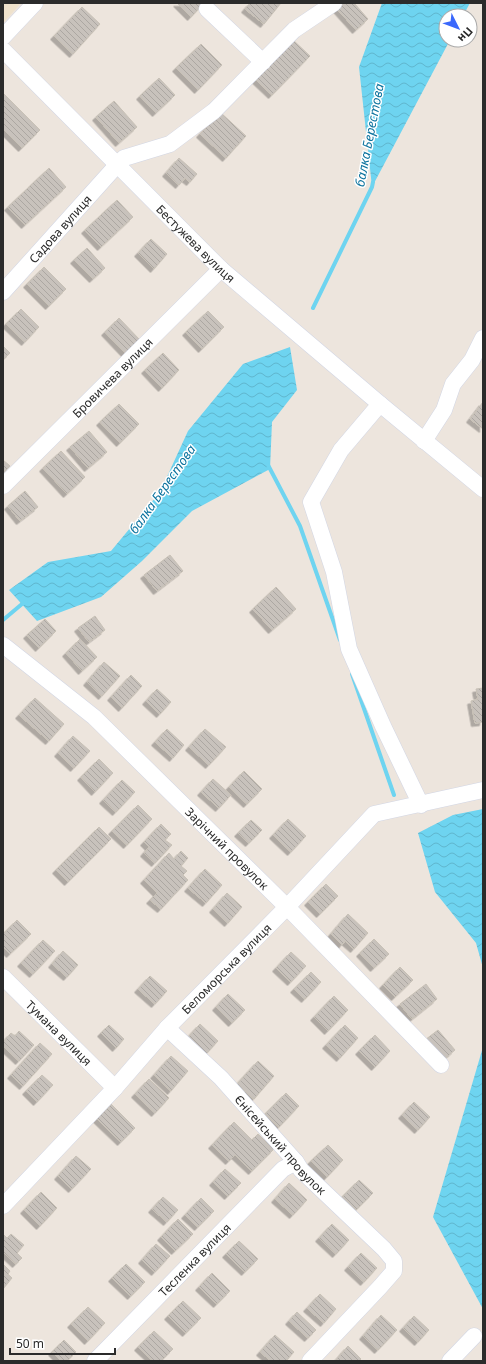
<svg xmlns="http://www.w3.org/2000/svg" width="486" height="1364" viewBox="0 0 486 1364" font-family="'Noto Sans',sans-serif">
<style>
.education{fill:#efe2cc}
.water{fill:url(#water-waves)}
.lines{fill:none;stroke-linecap:round;stroke-linejoin:round}
.stream{stroke:#6ed4f0;stroke-width:4}
.building{fill:url(#building-back-hatch);stroke:#c8c1b6;filter:url(#shadow)}
.minor-casing{stroke:#d2d6e4;stroke-width:17}
.minor{stroke:#fff;stroke-width:16}
.labels{text-anchor:middle;dominant-baseline:central;stroke-width:3;stroke-linejoin:round;paint-order:stroke}
.street-label{font-size:12px;fill:#2b2b2b;stroke:#fff}
.water-label{font-size:13px;font-style:italic;fill:#0c739e;stroke:#fff}
</style>
<defs>
<pattern id="water-waves" width="16" height="10" patternUnits="userSpaceOnUse"><rect width="16" height="10" fill="#6ed4f0"/><path d="M0 5q4-4 8 0t8 0" fill="none" stroke="#5fb6ce"/></pattern>
<pattern id="building-back-hatch" width="6" height="6" patternUnits="userSpaceOnUse"><rect width="6" height="6" fill="#c8c2bc"/><path d="M-1 5l2 2M0 0l6 6M5-1l2 2" fill="none" stroke="#aca7a2"/></pattern>
<filter id="shadow"><feDropShadow dx="-3.5" dy="3.5" stdDeviation="0" flood-color="#0004"/></filter>
</defs>
<rect width="100%" height="100%" fill="#ede5dd"/>
<polygon class="education" points="3,3 21,3 4,22 3,20"/>
<g class="water">
<polygon points="382,3 470,3 463,16 446,16 446,40 450,40 372,187 359,67"/>
<polygon points="290,347 297,390 272,422 270,469 192,511 142,561 101,597 37,621 9,590 48,562 111,551 160,492 188,431 243,364"/>
<polygon points="483,809 483,968 476,943 435,892 418,833 453,815"/>
<polygon points="483,1047 483,1309 433,1217"/>
</g>
<g class="lines">
<g class="stream">
<polyline points="313,308 372,187 373,182"/>
<polyline points="268,465 300,526 340,640"/>
<polyline points="3,620 22,604 26,602"/>
<polyline points="352,674 394,795"/>
</g>
</g>
<g class="building">
<polygon points="177,3 204,3 191,17"/>
<polygon points="250,3 281,3 264,24 245,9"/>
<polygon points="344,3 354,3 368,19 356,30 337,9"/>
<polygon points="82,7 100,24 73,54 54,36"/>
<polygon points="291,38 310,56 272,95 253,77"/>
<polygon points="201,44 222,65 198,90 176,68"/>
<polygon points="159,78 175,95 156,113 140,96"/>
<polygon points="3,93 40,130 22,148 3,129"/>
<polygon points="114,101 137,127 119,143 96,117"/>
<polygon points="220,112 246,136 226,158 200,134"/>
<polygon points="179,158 197,174 190,182 185,178 179,185 166,173"/>
<polygon points="49,168 66,187 25,225 8,207"/>
<polygon points="117,200 133,217 101,247 85,230"/>
<polygon points="151,239 167,254 154,269 138,253"/>
<polygon points="87,248 105,268 93,279 74,260"/>
<polygon points="44,267 66,289 49,306 27,284"/>
<polygon points="21,309 39,327 25,342 6,324"/>
<polygon points="208,311 224,327 202,349 186,332"/>
<polygon points="119,318 139,339 125,353 105,332"/>
<polygon points="3,346 10,353 3,360"/>
<polygon points="163,353 179,370 162,388 145,370"/>
<polygon points="483,402 483,429 470,419"/>
<polygon points="119,404 139,424 120,443 100,422"/>
<polygon points="89,431 107,452 88,468 70,447"/>
<polygon points="61,451 85,477 67,494 43,468"/>
<polygon points="3,460 10,466 3,473"/>
<polygon points="25,491 38,507 20,521 8,506"/>
<polygon points="170,555 183,571 157,591 144,575"/>
<polygon points="276,587 296,609 272,630 253,609"/>
<polygon points="95,616 105,630 89,642 78,628"/>
<polygon points="45,619 56,631 39,648 27,635"/>
<polygon points="80,639 97,657 82,671 66,653"/>
<polygon points="104,662 120,676 102,696 87,682"/>
<polygon points="131,675 142,686 122,708 111,697"/>
<polygon points="483,688 483,722 475,723 471,701 478,699 476,689"/>
<polygon points="157,689 171,702 160,714 146,701"/>
<polygon points="35,698 64,724 49,741 19,715"/>
<polygon points="167,729 184,745 173,758 155,742"/>
<polygon points="205,729 226,747 209,765 189,747"/>
<polygon points="73,736 90,751 74,768 58,753"/>
<polygon points="99,759 113,773 95,792 81,777"/>
<polygon points="244,771 262,789 247,804 229,787"/>
<polygon points="213,779 231,795 219,808 201,792"/>
<polygon points="122,780 135,792 116,812 103,800"/>
<polygon points="138,805 152,819 127,845 112,831"/>
<polygon points="288,819 306,836 291,852 273,835"/>
<polygon points="251,820 262,830 249,843 238,833"/>
<polygon points="161,824 171,834 165,840 172,845 155,863 144,853 149,847 144,842"/>
<polygon points="99,827 111,839 68,882 56,870"/>
<polygon points="181,851 188,858 181,866 187,871 183,875 188,880 161,909 150,900 157,893 144,880 169,853 174,859"/>
<polygon points="205,869 222,885 206,903 188,888"/>
<polygon points="326,884 338,896 320,914 308,902"/>
<polygon points="227,893 242,907 228,923 213,909"/>
<polygon points="348,914 368,933 354,949 345,941 342,945 331,934"/>
<polygon points="17,920 31,934 10,954 3,947 3,934"/>
<polygon points="374,939 389,954 374,968 360,953"/>
<polygon points="43,940 55,951 33,974 21,963"/>
<polygon points="63,951 78,965 67,977 52,964"/>
<polygon points="291,952 306,966 291,982 276,968"/>
<polygon points="400,967 413,980 395,997 383,985"/>
<polygon points="311,972 321,982 305,999 294,989"/>
<polygon points="150,976 167,991 155,1004 138,989"/>
<polygon points="426,984 437,999 412,1019 400,1004"/>
<polygon points="228,994 245,1010 232,1023 216,1007"/>
<polygon points="334,996 348,1010 328,1031 314,1017"/>
<polygon points="200,1024 218,1041 206,1054 188,1037"/>
<polygon points="109,1025 124,1039 116,1048 101,1033"/>
<polygon points="345,1025 358,1038 340,1058 326,1045"/>
<polygon points="438,1030 455,1050 442,1061 425,1040"/>
<polygon points="19,1031 34,1045 19,1061 3,1046 3,1042 11,1033 15,1036"/>
<polygon points="375,1035 390,1051 375,1067 359,1051"/>
<polygon points="40,1043 52,1054 23,1086 11,1075"/>
<polygon points="171,1056 188,1071 171,1091 154,1075"/>
<polygon points="258,1061 274,1076 254,1099 237,1084"/>
<polygon points="42,1075 53,1085 37,1102 26,1091"/>
<polygon points="149,1079 169,1098 155,1113 135,1094"/>
<polygon points="286,1093 299,1106 279,1127 265,1114"/>
<polygon points="414,1102 430,1117 418,1130 402,1115"/>
<polygon points="111,1104 135,1128 121,1142 97,1119"/>
<polygon points="234,1122 252,1140 258,1134 274,1149 252,1171 235,1155 229,1161 212,1145"/>
<polygon points="328,1145 343,1160 327,1177 311,1161"/>
<polygon points="76,1156 91,1169 72,1189 58,1176"/>
<polygon points="225,1169 241,1183 228,1196 213,1182"/>
<polygon points="359,1180 373,1193 356,1210 342,1197"/>
<polygon points="289,1183 307,1200 293,1215 275,1199"/>
<polygon points="41,1192 57,1208 40,1226 24,1210"/>
<polygon points="163,1197 178,1210 167,1222 152,1209"/>
<polygon points="201,1198 214,1211 198,1227 185,1215"/>
<polygon points="178,1219 193,1234 175,1251 161,1237"/>
<polygon points="332,1224 349,1240 336,1254 319,1238"/>
<polygon points="3,1234 7,1238 11,1234 24,1245 17,1253 22,1258 16,1264 3,1252"/>
<polygon points="239,1241 258,1259 245,1272 226,1254"/>
<polygon points="156,1244 170,1256 155,1272 142,1260"/>
<polygon points="361,1253 377,1268 364,1282 348,1267"/>
<polygon points="3,1264 10,1271 8,1274 12,1278 3,1289"/>
<polygon points="126,1264 145,1282 131,1296 112,1278"/>
<polygon points="212,1273 230,1291 217,1304 199,1287"/>
<polygon points="320,1294 336,1309 324,1323 307,1308"/>
<polygon points="183,1301 201,1318 186,1333 168,1316"/>
<polygon points="88,1307 105,1323 88,1341 71,1324"/>
<polygon points="297,1312 316,1330 308,1338 289,1321"/>
<polygon points="381,1315 397,1330 378,1350 363,1336"/>
<polygon points="414,1316 429,1330 418,1342 403,1328"/>
<polygon points="154,1331 173,1349 161,1361 153,1361 138,1347"/>
<polygon points="275,1335 294,1352 286,1361 271,1361 260,1352"/>
<polygon points="64,1340 76,1352 67,1361 61,1361 52,1352"/>
<polygon points="348,1346 361,1359 359,1361 335,1361"/>
</g>
<g class="lines">
<g class="minor-casing">
<g id="minor">
<polyline points="207,9 263,62"/>
<polyline points="3,37 35,3"/>
<path id="s1" d="M3 50 221 269 380 404 483 489"/>
<path id="s2" d="M3 292 117 165 124 158 170 144 214 111 294 30 334 3"/>
<polyline points="380,404 341,450 311,502 334,572 349,649 383,726 421,805"/>
<polyline points="424,441 444,410 453,384 472,360 483,338"/>
<path id="s3" d="M3 486 221 269"/>
<path id="s4" d="M3 645 94 717 287 907 441 1065"/>
<path id="s5" d="M3 977 115 1088"/>
<path id="s6" d="M167 1028 221 1078 296 1162 301 1170 384 1249 394 1261V1271L380 1287 310 1361"/>
<path id="s7" d="M3 1206 115 1088 167 1028 287 907 374 814 483 790"/>
<path id="s8" d="M95 1361 283 1169 296 1162"/>
<polyline points="450,1361 474,1336"/>
</g>
</g>
<use href="#minor" class="minor"/>
</g>
<g class="labels">
<g class="street-label">
<text stroke="none"><textPath href="#s2" startOffset="85">Садова вулиця</textPath></text>
<text stroke="none"><textPath href="#s1" startOffset="273">Бестужева вулиця</textPath></text>
<text stroke="none"><textPath href="#s3" startOffset="154">Бровичева вулиця</textPath></text>
<text stroke="none"><textPath href="#s4" startOffset="303">Зарічний провулок</textPath></text>
<text stroke="none"><textPath href="#s7" startOffset="326">Беломорська вулиця</textPath></text>
<text stroke="none"><textPath href="#s5" startOffset="79">Тумана вулиця</textPath></text>
<text stroke="none"><textPath href="#s6" startOffset="163">Єнісейський провулок</textPath></text>
<text stroke="none"><textPath href="#s8" startOffset="142">Тесленка вулиця</textPath></text>
</g>
<g class="water-label">
<text transform="translate(369 135) rotate(-79)">балка Берестова</text>
<text transform="translate(162 489) rotate(-55)">балка Берестова</text>
</g>
</g>
<rect width="486" height="1364" fill="none" stroke="#2b2b2b" stroke-width="8"/>
<g transform="translate(458 28) rotate(132)"><circle r="19" fill="#ffffff" stroke="#aaaaaa"/>
<path d="M0-3L7 15L0 10L-7 15Z" fill="#3a68fc"/>
<text y="-6" font-size="11" font-weight="bold" text-anchor="middle" fill="#2b2b2b">Пн</text>
</g>
<path d="M10 1348v6h105v-6" fill="none" stroke="#2b2b2b" stroke-width="2"/>
<text x="16" y="1348" font-size="12" fill="#2b2b2b" stroke="#ffffff" stroke-width="3" paint-order="stroke">50 m</text>
</svg>
